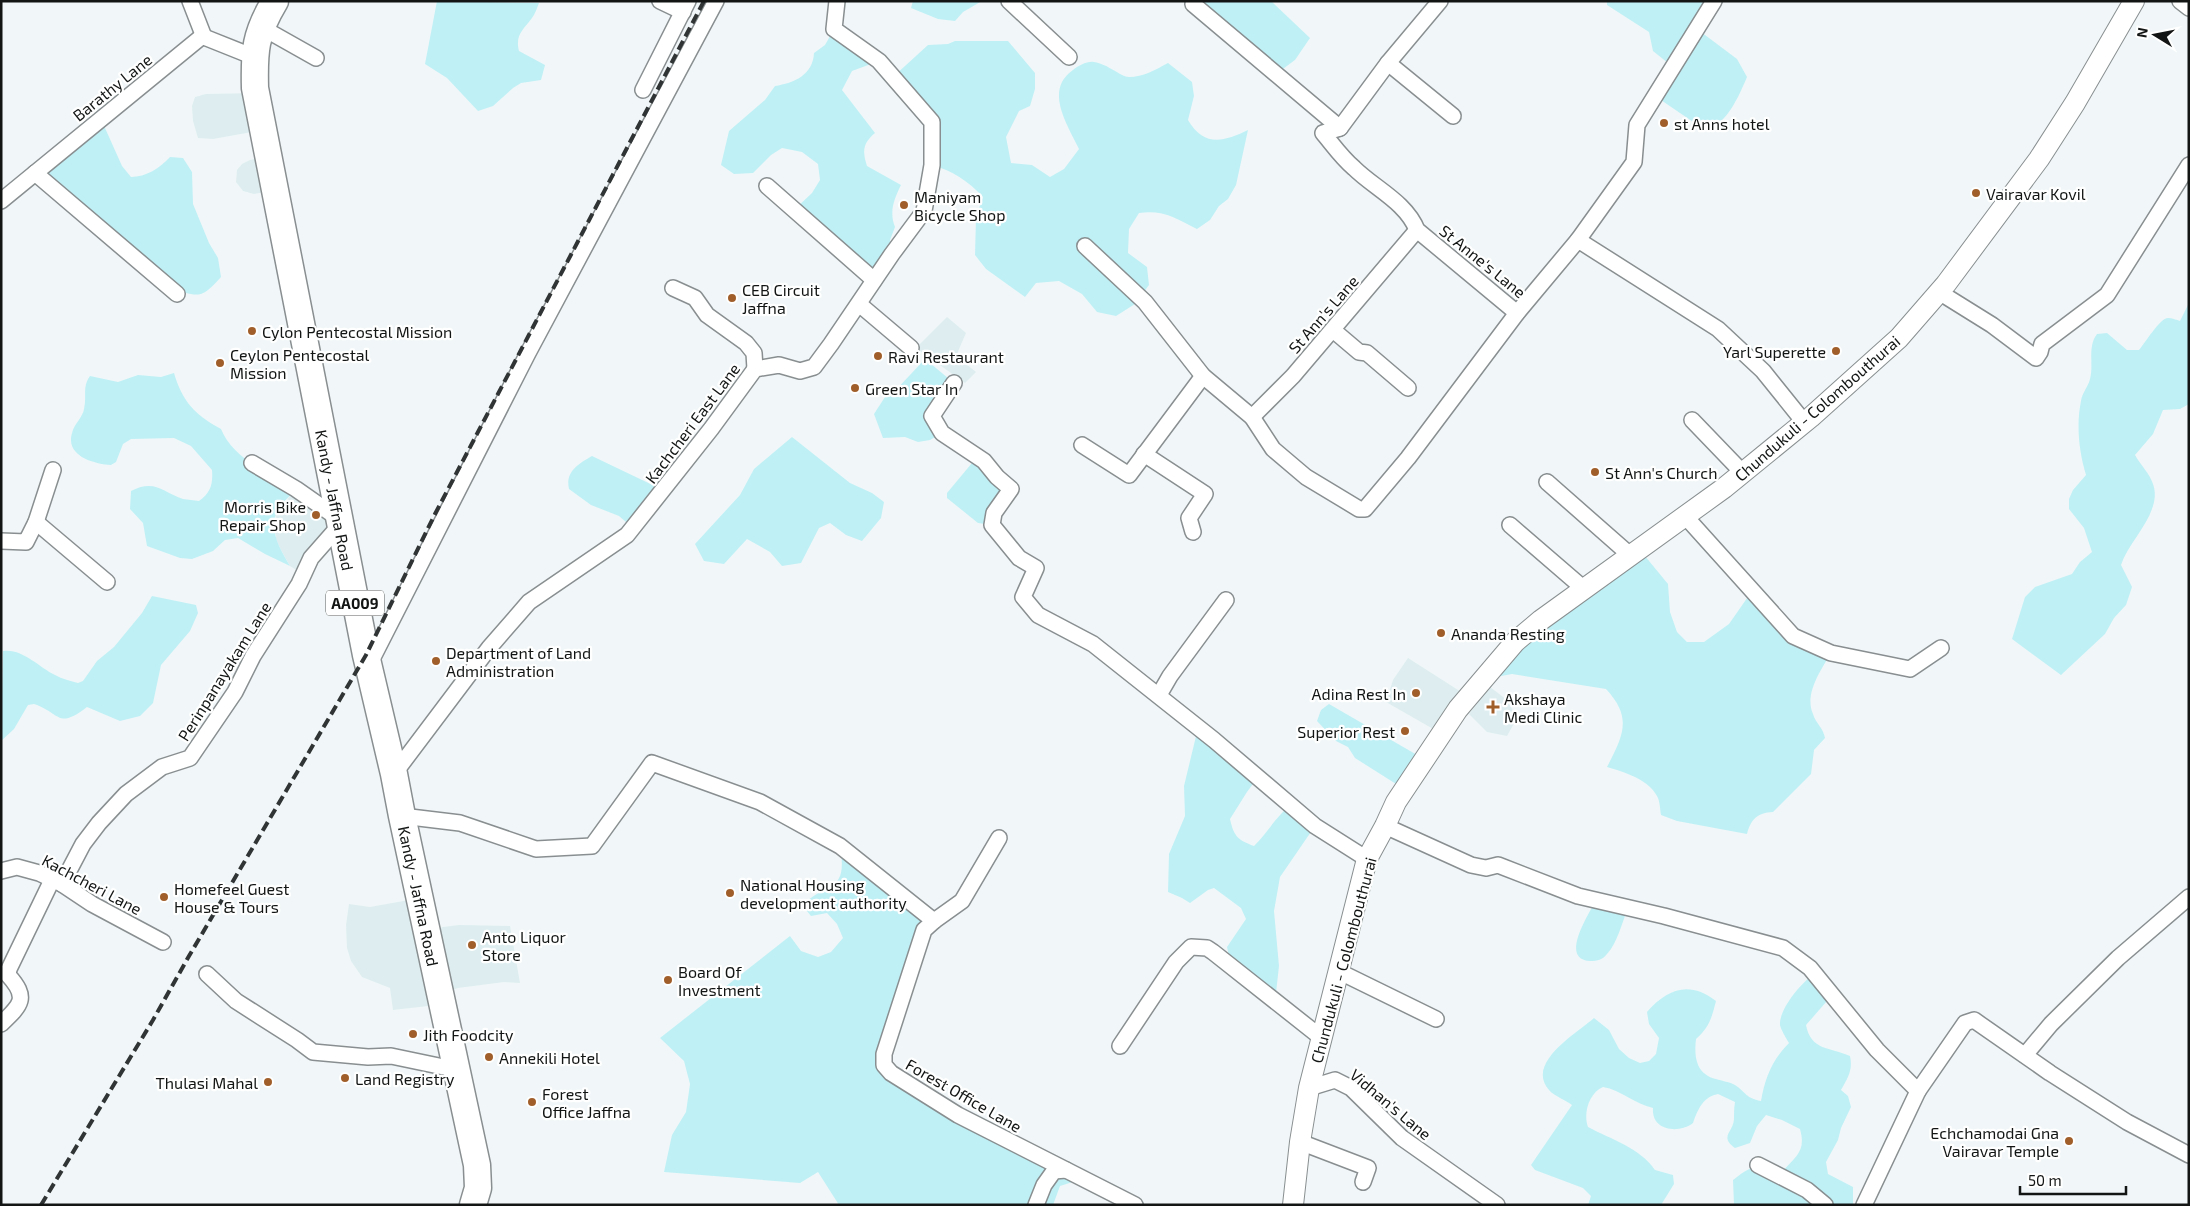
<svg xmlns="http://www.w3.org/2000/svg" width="2190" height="1206" viewBox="0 0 2190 1206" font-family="'Exo 2',sans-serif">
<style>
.built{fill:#deeef0}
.green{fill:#bff0f6}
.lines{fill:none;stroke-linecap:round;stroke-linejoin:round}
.street-casing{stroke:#898f90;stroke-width:18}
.secondary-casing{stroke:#898f90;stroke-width:22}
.highway-casing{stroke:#898f90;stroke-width:29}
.street{stroke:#fff;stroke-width:15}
.secondary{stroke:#fff;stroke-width:20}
.highway{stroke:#fff;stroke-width:26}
.rail{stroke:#313434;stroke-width:4;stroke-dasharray:10 5;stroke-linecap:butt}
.poi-dot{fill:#a05f2a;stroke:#fff;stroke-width:2}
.labels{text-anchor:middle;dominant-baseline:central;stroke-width:4.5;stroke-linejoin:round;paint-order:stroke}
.shield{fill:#fff;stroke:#5a5b5b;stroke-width:1}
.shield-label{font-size:15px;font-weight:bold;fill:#131515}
.street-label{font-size:16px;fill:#131515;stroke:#fff}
.poi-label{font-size:16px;fill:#131515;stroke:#fff;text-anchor:start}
</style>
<rect width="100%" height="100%" fill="#f1f7f8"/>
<g class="built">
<polygon points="256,93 263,130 213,139 198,138 193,121 192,106 195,97 206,94"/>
<polygon points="269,156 276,190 254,194 243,191 236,182 237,170 242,164 250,160"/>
<polygon points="947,317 966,333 956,356 976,372 965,383 916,348"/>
<polygon points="296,489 339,519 300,572 290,566 280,548 276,539 274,522 278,511"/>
<polygon points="1408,658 1469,697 1442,734 1386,702 1393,680"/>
<polygon points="1490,687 1507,700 1517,718 1507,736 1487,732 1469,714"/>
<polygon points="420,898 427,932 443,927 459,925 510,926 520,983 504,982 458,988 441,994 437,1005 393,1010 390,988 362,977 351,961 347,948 346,925 349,904 370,907"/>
</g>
<g class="green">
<path d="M437 1 539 3C537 8 535 14 532 18 523 30 515 35 519 51L545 65 541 80 521 83 513 88 493 106 478 111 447 78 425 64Z"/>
<polygon points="913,1 982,1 963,12 955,21 938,19 911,8"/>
<polygon points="1191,1 1271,1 1310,38 1295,60 1276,74"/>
<path d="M1607 1H1714L1697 29 1737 59 1747 77C1739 96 1726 126 1705 130L1655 96 1673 67 1653 51 1649 32 1607 5Z"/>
<path d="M834 29 879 61 852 71 842 90 875 133C863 143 862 151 867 166L901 185C894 199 889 212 895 227L890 240 892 254 874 280 794 210 812 193 820 180 818 164 802 152 782 148 771 155 753 173 734 174 721 165 729 131 765 100 775 86C794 83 813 75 814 53L825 45Z"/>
<path d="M955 41H1008L1035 73V89L1030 106 1019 111 1006 137 1011 163 1032 165 1050 177 1064 169 1079 149C1067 124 1044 90 1073 70 1078 66 1087 61 1094 62 1108 64 1121 77 1129 77 1143 77 1155 70 1168 63L1192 82 1194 96 1188 120C1204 147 1223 142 1248 130L1236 185 1228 199 1219 206 1210 220 1197 229C1174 218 1165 210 1139 213L1129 229 1128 253 1147 267 1149 285 1135 304 1116 316 1097 312 1082 294 1059 281 1036 283 1025 297 986 269 975 255 976 217 983 197C968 181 953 171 932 165V122L894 76 928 45 948 44Z"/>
<path d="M101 119 122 166 131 177C146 177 160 168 170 157L183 158 192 172 193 204 209 243 218 258 221 277C200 301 198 296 169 288L35 173Z"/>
<path d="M2189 303V404L2180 409 2163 410 2153 434 2135 455C2140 464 2150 474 2153 484 2163 512 2129 540 2121 565L2132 587 2126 605 2114 618 2105 634 2061 675 2012 639 2025 597 2035 587 2072 574 2080 562 2092 552 2084 528 2069 509V499L2073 490 2086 475C2079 452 2076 425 2081 401 2082 393 2088 387 2090 379 2094 364 2087 347 2097 334L2107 333 2127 350H2139C2145 343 2160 318 2168 318 2172 318 2177 320 2180 321Z"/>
<polygon points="925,359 954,383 932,416 942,433 930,440 918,442 905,437 883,438 874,414 885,397 894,392"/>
<path d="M174 373C182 401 195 415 221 429 233 459 269 473 296 489 290 496 282 503 278 510 267 529 281 550 290 566L265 554 238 538 225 540 213 551 192 559 180 558 147 546 143 523 130 509 131 491C155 479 162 492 183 499 188 500 194 500 199 501 211 492 213 484 212 470L191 446 174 438 131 439 123 444 116 462 111 465C94 464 65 456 72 433 74 424 83 417 84 409 87 396 82 387 90 376L118 382 138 375 161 377Z"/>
<polygon points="792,437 850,483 872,493 884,502 881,518 862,541 846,535 830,523 819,528 801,563 782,566 770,552 747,539 724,564 704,561 695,544 740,495 754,469"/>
<path d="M592 456 663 490 633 528 619 516 591 505 569 489C565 472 578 464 592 456Z"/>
<polygon points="977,457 1011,489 992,525 978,523 947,498 947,493"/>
<path d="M1640 550 1668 584 1670 612 1677 632 1687 642H1704L1729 624 1752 591 1793 636 1831 653C1821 670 1804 694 1813 714 1816 724 1823 727 1825 738L1814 750 1811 774 1773 812C1757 813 1751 819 1747 834L1677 821 1661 815C1660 809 1660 801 1657 796 1648 779 1624 772 1607 767 1623 736 1633 718 1606 689L1512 674 1485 679Z"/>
<path d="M152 596 196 605 198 613 190 631 161 665 153 703 140 716 120 721 87 707C57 730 61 713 34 704L28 705 14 729 1 741 3 651C22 648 39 667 55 675 62 679 71 681 78 683L83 681 97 661 114 647 142 613Z"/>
<polygon points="1329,704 1424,759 1404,789 1355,758 1348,747 1336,741 1317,721 1321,710"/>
<path d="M1198 728 1258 777 1247 792 1230 819C1234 837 1238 840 1254 846 1267 833 1276 817 1290 805L1315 826 1280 877 1274 911 1279 966 1275 1002 1231 966 1227 947 1246 919 1241 908 1214 888 1208 890 1190 903 1182 898 1168 892 1169 854 1185 816 1184 786Z"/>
<path d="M840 846 934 921 884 1065 1082 1179 1060 1186 1053 1205H839L818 1172 800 1183 664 1172 672 1135 686 1112 690 1084 684 1061 660 1038 790 936 801 951 818 957 831 952 843 938 837 924 827 913 811 916 802 905C829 881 848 893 840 846Z"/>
<path d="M1596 900 1628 908C1622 922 1618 942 1607 954 1602 960 1598 961 1590 961 1559 959 1589 914 1596 900Z"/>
<path d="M1814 974 1827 1001 1806 1025C1811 1051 1830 1047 1850 1056 1853 1070 1848 1078 1841 1090L1848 1096 1851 1107 1841 1128 1838 1140 1826 1162 1828 1174 1853 1187V1205H1734L1733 1180C1754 1163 1758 1165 1783 1171 1797 1155 1806 1151 1800 1129L1782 1120 1766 1115 1757 1126 1750 1143 1735 1148C1719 1136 1733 1133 1734 1119 1734 1113 1734 1108 1735 1102L1718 1094C1703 1097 1698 1109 1693 1123 1679 1134 1651 1131 1653 1108 1635 1104 1621 1090 1603 1087 1589 1093 1583 1113 1588 1127 1612 1140 1639 1147 1655 1170L1673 1175 1674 1184 1661 1205H1588L1591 1196 1583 1188 1535 1170 1531 1165 1572 1105C1566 1100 1554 1096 1549 1090 1525 1063 1577 1033 1594 1018L1609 1030 1619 1049 1629 1058 1640 1063 1649 1061 1656 1054 1659 1038 1649 1024 1647 1012C1668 988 1690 981 1716 1001 1712 1017 1709 1028 1696 1039 1694 1057 1696 1074 1716 1079 1722 1081 1730 1082 1735 1085 1747 1093 1745 1098 1761 1101 1765 1078 1772 1060 1789 1043 1786 1038 1781 1030 1780 1025 1779 1009 1801 983 1814 974Z"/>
</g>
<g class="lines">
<g class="street-casing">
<g id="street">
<polyline points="190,1 204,37"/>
<polyline points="660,1 683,12"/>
<polyline points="1009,1 1069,57"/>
<path d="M1440 1 1388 63 1340 128 1323 133C1333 145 1342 158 1354 168 1374 188 1406 202 1417 230L1517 313"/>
<polyline points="2180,1 2189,8"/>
<polyline points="1193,4 1340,128"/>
<polyline points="261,27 316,58"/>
<polyline points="1388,63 1453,116"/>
<polyline points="643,90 688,1"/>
<polyline points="35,173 177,294"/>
<polyline points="767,186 874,280"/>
<polyline points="1,201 200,38 204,37 254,57"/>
<polyline points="1578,240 1634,162 1637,125 1714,1"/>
<polyline points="1085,246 1145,302 1203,376 1252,417 1273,449 1306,477 1359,509 1365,509 1408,458 1517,313 1578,240 1718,329 1763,371 1804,422"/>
<polyline points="673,288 695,298 707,315 746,343 754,353 755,369"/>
<polyline points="1939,292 1992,325 2036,358 2040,352 2042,344 2107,295 2189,165"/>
<polyline points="859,304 911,348"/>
<polyline points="1333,330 1359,352 1367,353 1408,388"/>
<polyline points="954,383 932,416 942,433 984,461 997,477 1011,489 994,513 992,525 1019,558 1036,568 1023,597 1038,615 1093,644 1214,740 1315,826 1367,859"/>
<polyline points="1252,417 1293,376 1417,230"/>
<polyline points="1692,420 1743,473"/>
<polyline points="1082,445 1129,475 1203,376"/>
<polyline points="1144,454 1205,494 1189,518 1193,532"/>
<polyline points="252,463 296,489 339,519"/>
<polyline points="1547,482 1630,555"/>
<polyline points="1685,516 1793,636 1831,653 1910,669 1941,648"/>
<polyline points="36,522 107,582"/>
<polyline points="1510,525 1583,588"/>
<polyline points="1,541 26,542 36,522 53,470"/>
<polyline points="369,665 528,353 716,1"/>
<polyline points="1159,695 1170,676 1226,600"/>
<polyline points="394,774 489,648 529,602 627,535 711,429 755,369 779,365 800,371 814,367 831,344 892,254 924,211 932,165 932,122 879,61 834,29 837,1"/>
<polyline points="402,816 460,823 536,849 592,846 652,763 760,802 840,846 934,921 924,930 884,1054 884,1065 891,1073 958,1115 1135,1205"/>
<polyline points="1385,826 1471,865 1486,868 1498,865 1578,896 1664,916 1783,948 1810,968 1877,1050 1918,1091 1864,1205"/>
<polyline points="1,871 17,867 39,873 62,884 92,904 163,942"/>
<polyline points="62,884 83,844 99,823 126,794 162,767 190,758 235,692 253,656 299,584 311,558 340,525"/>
<polyline points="934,921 962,901 999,838"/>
<polyline points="1340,972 1436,1019"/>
<polyline points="207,974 236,1001 297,1040 313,1052 368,1057 391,1056 458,1070"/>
<path d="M1 1024C21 1005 29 998 8 975L9 969 52 880"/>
<polyline points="1120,1046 1176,962 1191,947 1207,948 1213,952 1323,1039"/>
<polyline points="2025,1055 2051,1024 2118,958 2189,897"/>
<polyline points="1309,1088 1335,1080 1351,1088 1402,1138 1497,1205"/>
<polyline points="1918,1091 1965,1023 1974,1020 2050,1073 2127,1122 2189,1155"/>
<polyline points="1300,1142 1368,1168 1363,1182"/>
<polyline points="1758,1165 1807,1190 1825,1205"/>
<polyline points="1036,1205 1044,1185 1054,1171 1066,1170"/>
</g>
</g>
<g class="secondary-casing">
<polyline id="secondary" points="1293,1205 1300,1142 1309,1088 1367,859 1385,826 1396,802 1458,709 1515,642 1541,620 1724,488 1811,417 1899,338 1946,284 2039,159 2075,103 2134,1"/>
</g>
<g class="highway-casing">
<path id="highway" d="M275 1C255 34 254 51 255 88L366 655 394 774 402 816 477 1165 478 1188 473 1205"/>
</g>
<use href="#street" class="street"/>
<use href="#secondary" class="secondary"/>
<use href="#highway" class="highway"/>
<polyline class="rail" points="41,1205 153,1020 189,956 366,655 435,514 704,1"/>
</g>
<g class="poi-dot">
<circle cx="1664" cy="123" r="5"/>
<circle cx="1976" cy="193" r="5"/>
<circle cx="904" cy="205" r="5"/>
<circle cx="732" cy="298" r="5"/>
<circle cx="252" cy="331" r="5"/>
<circle cx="1836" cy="351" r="5"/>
<circle cx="878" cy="356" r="5"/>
<circle cx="220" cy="363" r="5"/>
<circle cx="855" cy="388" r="5"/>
<circle cx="1595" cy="472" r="5"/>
<circle cx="316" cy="515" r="5"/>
<circle cx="1441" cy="633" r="5"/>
<circle cx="436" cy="661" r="5"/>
<circle cx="1416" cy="693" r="5"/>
<path d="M1490.5 699.5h5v5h5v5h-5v5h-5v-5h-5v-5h5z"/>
<circle cx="1405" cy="731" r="5"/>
<circle cx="730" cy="893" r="5"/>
<circle cx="164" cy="897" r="5"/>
<circle cx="472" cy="945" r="5"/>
<circle cx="668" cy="980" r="5"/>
<circle cx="413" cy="1034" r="5"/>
<circle cx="489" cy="1057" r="5"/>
<circle cx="345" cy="1078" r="5"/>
<circle cx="268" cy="1082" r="5"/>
<circle cx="532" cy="1102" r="5"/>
<circle cx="2069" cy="1141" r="5"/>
</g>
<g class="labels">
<rect class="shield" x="326" y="590.5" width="58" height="25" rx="4"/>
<g class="shield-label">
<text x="355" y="603">AA009</text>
</g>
<g class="street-label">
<text transform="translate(112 87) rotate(-39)">Barathy Lane</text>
<text transform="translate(1483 261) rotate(39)">St Anne's Lane</text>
<text transform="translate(1323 314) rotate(-49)">St Ann's Lane</text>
<text transform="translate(1817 408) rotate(-41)">Chundukuli - Colombouthurai</text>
<text transform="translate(692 423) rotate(-53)">Kachcheri East Lane</text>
<text transform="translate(335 500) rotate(79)">Kandy - Jaffna Road</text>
<text transform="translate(224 671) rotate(-58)">Perinpanayakam Lane</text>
<text transform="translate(92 884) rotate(28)">Kachcheri Lane</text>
<text transform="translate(419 896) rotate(78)">Kandy - Jaffna Road</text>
<text transform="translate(1343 960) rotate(-75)">Chundukuli - Colombouthurai</text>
<text transform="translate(964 1095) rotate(30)">Forest Office Lane</text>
<text transform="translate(1391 1104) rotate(40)">Vidhan's Lane</text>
</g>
<g class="poi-label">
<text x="1674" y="123">st Anns hotel</text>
<text x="1986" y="193">Vairavar Kovil</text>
<text x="914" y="196">Maniyam<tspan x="914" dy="18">Bicycle Shop</tspan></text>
<text x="742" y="289">CEB Circuit<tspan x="742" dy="18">Jaffna</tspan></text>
<text x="262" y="331">Cylon Pentecostal Mission</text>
<text x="1826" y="351" text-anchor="end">Yarl Superette</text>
<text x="230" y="354">Ceylon Pentecostal<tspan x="230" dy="18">Mission</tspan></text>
<text x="888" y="356">Ravi Restaurant</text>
<text x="865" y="388">Green Star In</text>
<text x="1605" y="472">St Ann's Church</text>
<text x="306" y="506" text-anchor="end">Morris Bike<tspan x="306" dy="18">Repair Shop</tspan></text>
<text x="1451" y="633">Ananda Resting</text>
<text x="446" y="652">Department of Land<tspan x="446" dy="18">Administration</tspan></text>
<text x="1406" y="693" text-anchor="end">Adina Rest In</text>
<text x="1504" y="698">Akshaya<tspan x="1504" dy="18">Medi Clinic</tspan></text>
<text x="1395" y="731" text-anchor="end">Superior Rest</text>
<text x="740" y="884">National Housing<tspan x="740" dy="18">development authority</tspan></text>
<text x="174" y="888">Homefeel Guest<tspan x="174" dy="18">House &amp; Tours</tspan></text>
<text x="482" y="936">Anto Liquor<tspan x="482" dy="18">Store</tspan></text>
<text x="678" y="971">Board Of<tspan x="678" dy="18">Investment</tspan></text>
<text x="423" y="1034">Jith Foodcity</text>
<text x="499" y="1057">Annekili Hotel</text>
<text x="355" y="1078">Land Registry</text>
<text x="258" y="1082" text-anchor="end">Thulasi Mahal</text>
<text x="542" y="1093">Forest<tspan x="542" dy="18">Office Jaffna</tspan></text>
<text x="2059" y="1132" text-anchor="end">Echchamodai Gna<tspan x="2059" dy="18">Vairavar Temple</tspan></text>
</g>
</g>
<rect width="2190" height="1206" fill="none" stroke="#131515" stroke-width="5"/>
<g transform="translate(2155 35) rotate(280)" stroke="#ffffff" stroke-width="4" paint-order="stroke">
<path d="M0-4L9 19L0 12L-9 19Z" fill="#131515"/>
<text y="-8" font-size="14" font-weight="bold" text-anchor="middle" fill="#131515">N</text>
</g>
<path d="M2020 1186v8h106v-8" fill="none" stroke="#131515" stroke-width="2.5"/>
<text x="2028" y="1186" font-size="15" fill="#131515" stroke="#ffffff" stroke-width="4" paint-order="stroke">50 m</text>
</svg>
